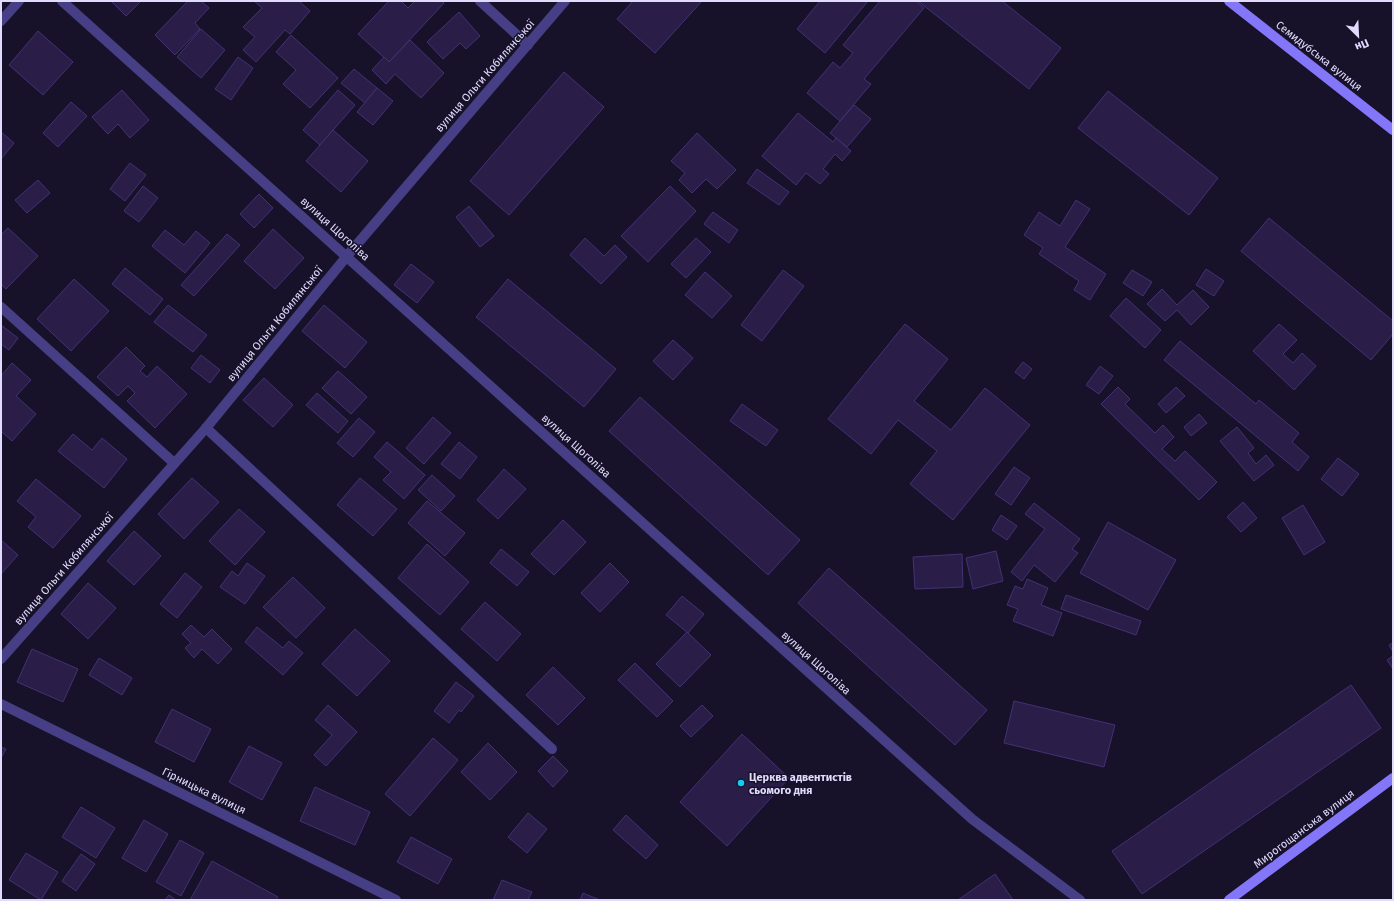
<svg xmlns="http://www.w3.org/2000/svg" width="1394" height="901" viewBox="0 0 1394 901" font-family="'Fira Sans',sans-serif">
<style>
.building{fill:#2a1e49;stroke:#433174}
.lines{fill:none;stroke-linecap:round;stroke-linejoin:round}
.lane{stroke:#463f86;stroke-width:10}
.street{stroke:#463f86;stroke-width:10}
.secondary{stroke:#8376f9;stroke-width:10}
.poi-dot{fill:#10cef5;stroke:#171229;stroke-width:1.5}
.labels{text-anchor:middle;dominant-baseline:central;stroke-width:3;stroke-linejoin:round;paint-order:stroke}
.street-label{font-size:11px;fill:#e1dbfe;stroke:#171229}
.poi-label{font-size:11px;font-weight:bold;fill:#e1dbfe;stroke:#171229;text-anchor:start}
</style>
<rect width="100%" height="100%" fill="#171229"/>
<g class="building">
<polygon points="111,1 141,1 126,16"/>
<polygon points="188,1 201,1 209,8 195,23 200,29 175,55 155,35"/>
<polygon points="254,1 299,1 310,11 290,34 285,30 256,62 243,50 255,37 243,27 262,8"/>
<polygon points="389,1 401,1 408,8 415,1 442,1 444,3 389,62 358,34"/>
<polygon points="633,1 702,1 655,53 617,19"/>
<polygon points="820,1 868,1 825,53 797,29"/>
<polygon points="880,1 916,1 924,8 864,79 871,84 840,121 807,93 833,62 840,68 853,53 843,45"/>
<polygon points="918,1 1002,1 1061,48 1029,89"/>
<polygon points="459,12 480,36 466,49 460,43 443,59 427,42"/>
<polygon points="201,29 225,50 201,78 177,57"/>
<polygon points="38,31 73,62 43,95 9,65"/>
<polygon points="291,35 338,78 310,108 283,84 296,70 276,52"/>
<polygon points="410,40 444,73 421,98 395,74 386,84 372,70 384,57 389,62"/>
<polygon points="238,57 253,68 231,100 215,89"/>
<polygon points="354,69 377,88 365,103 341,83"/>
<polygon points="564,72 604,107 509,215 470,181"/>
<polygon points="377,88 393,101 373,125 357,112"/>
<polygon points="122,90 149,120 130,138 118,124 108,134 92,117"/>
<polygon points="338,90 355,105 320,145 303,130"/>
<polygon points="1108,91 1218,178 1189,215 1078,128"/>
<polygon points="71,102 87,116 58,147 43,133"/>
<polygon points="854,105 871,119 847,147 830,133"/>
<polygon points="798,113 833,142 836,138 851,151 842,161 835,154 823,169 829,174 820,184 806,173 796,185 762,156"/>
<polygon points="333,130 368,161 341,192 306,161"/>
<polygon points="1,132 14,143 1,159"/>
<polygon points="697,133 736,170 717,189 706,179 692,193 679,180 685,173 671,161"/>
<polygon points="130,163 146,175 125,201 110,189"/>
<polygon points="757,169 789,192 779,205 747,183"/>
<polygon points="38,180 50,193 27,213 15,200"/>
<polygon points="143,186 158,198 139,222 124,211"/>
<polygon points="670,186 696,211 648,262 621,236"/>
<polygon points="259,194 273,208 254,228 240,214"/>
<polygon points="1076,200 1090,209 1065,247 1106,274 1090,300 1074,290 1079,281 1039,254 1043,248 1024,235 1039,212 1060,226"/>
<polygon points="469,206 494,236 480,247 456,217"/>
<polygon points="713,212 738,230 729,243 704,224"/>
<polygon points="1269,218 1393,321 1393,334 1371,360 1241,251"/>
<polygon points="8,228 38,256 6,289 1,284 1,235"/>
<polygon points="273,229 304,258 275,289 244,261"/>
<polygon points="165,230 184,245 196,231 210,243 185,273 152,246"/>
<polygon points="227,234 240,245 194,296 181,285"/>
<polygon points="585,238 604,256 615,245 627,257 601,284 570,255"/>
<polygon points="696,238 711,252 686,278 671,264"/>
<polygon points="411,264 434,282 417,303 394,285"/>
<polygon points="125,268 163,299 150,315 112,284"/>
<polygon points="1206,269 1224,281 1214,296 1196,285"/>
<polygon points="783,270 804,286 762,341 741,325"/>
<polygon points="1132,270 1152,282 1143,296 1123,283"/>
<polygon points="705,272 732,296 712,318 685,295"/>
<polygon points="74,279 109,311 71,351 37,319"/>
<polygon points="508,279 616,369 584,407 476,317"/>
<polygon points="1162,289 1177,305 1193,290 1209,307 1191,325 1177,310 1165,321 1147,304"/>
<polygon points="1126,298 1161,330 1145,348 1110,316"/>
<polygon points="168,305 207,335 193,352 154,322"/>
<polygon points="324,305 367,342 345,368 302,331"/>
<polygon points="905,324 948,359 914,401 951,430 985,388 1030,425 953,520 910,484 937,451 898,420 871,454 828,419"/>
<polygon points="1279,324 1297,340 1283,354 1293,363 1302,353 1316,366 1294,390 1253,351"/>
<polygon points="1,325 18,338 9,350 1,344"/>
<polygon points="673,340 693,358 673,380 653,361"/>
<polygon points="1180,341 1256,404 1259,400 1299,433 1292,442 1309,457 1298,471 1164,360"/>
<polygon points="126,347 145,366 140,371 147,377 157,366 187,394 155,428 127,401 135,393 128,386 118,396 97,377"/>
<polygon points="201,355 220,370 210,383 191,368"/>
<polygon points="1023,362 1032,369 1024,379 1015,372"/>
<polygon points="12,363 31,380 16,396 36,414 12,441 1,431 1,376"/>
<polygon points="1100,366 1113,376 1099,394 1086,385"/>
<polygon points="338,371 367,397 351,414 322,388"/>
<polygon points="264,378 293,405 273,427 243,400"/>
<polygon points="1118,387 1130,399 1125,404 1155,433 1163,425 1174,437 1162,449 1175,461 1185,451 1217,482 1199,500 1101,404"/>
<polygon points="1176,387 1185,396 1166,413 1158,404"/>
<polygon points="317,393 348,421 338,433 306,405"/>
<polygon points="640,397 800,540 768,575 609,431"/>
<polygon points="742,404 778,430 766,446 730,421"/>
<polygon points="1199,414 1207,423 1191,436 1184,427"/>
<polygon points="433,417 451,433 424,464 406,448"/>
<polygon points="359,418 375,432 353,457 337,443"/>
<polygon points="1237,427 1254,448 1248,453 1256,464 1266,455 1274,465 1254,481 1220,441"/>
<polygon points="73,434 92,450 102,438 127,459 104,488 58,451"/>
<polygon points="387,442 425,475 404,499 383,480 391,472 374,457"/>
<polygon points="459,442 477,457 460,479 441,464"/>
<polygon points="1338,458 1359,474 1342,496 1321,479"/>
<polygon points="1014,467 1030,478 1011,505 995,494"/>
<polygon points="504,469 526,489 498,519 477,500"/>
<polygon points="432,475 455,496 441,511 418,490"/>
<polygon points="192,478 219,502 184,539 158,514"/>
<polygon points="360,478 397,509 373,536 337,505"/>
<polygon points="36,479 81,516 53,548 28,527 36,517 17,501"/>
<polygon points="427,501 465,533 445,556 408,523"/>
<polygon points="1243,502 1257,518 1241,532 1227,517"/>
<polygon points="1034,503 1080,539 1072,549 1078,553 1055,582 1034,565 1022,581 1011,572 1045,529 1025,514"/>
<polygon points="1303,505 1325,542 1304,555 1282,518"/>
<polygon points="239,509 265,532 235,565 209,541"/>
<polygon points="1001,515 1017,526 1007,540 992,530"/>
<polygon points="563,520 586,542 554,575 531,554"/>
<polygon points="1108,522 1176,560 1148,610 1080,573"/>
<polygon points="134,531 161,556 134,585 107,561"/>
<polygon points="1,540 18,555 1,574"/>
<polygon points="427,544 469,582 440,615 398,578"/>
<polygon points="501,549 529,572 517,586 490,563"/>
<polygon points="996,551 1003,581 973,589 966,558"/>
<polygon points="962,554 963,587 915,589 913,557"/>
<polygon points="247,563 265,576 245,604 220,587 232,571 238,576"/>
<polygon points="610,563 629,582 600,612 581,593"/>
<polygon points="829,568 987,710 955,745 798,603"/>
<polygon points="185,573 202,587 177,618 160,604"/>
<polygon points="293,577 325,608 296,638 263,607"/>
<polygon points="1027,579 1048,588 1041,605 1062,613 1053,636 1013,621 1018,609 1007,605 1015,586 1023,589"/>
<polygon points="88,583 116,608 88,639 61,614"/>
<polygon points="1066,595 1141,621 1136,635 1061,609"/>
<polygon points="682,596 704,614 688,633 666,615"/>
<polygon points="485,602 521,634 497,661 461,629"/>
<polygon points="191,625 204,637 212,629 232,649 218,664 202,649 194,658 185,648 191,643 182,634"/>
<polygon points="257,627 283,648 289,641 303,653 283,675 245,642"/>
<polygon points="355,629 390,661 357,696 322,664"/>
<polygon points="687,632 711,655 680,687 656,664"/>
<polygon points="1393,643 1393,652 1389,645"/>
<polygon points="32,649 78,669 63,702 17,682"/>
<polygon points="1393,656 1393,669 1387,660"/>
<polygon points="99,658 132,678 122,695 89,675"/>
<polygon points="635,663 673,701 657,717 618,680"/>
<polygon points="553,667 585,698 558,725 526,695"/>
<polygon points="456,682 474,696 461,712 459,710 449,723 434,711"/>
<polygon points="1351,685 1381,728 1142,894 1112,851"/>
<polygon points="1014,701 1115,725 1104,767 1004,743"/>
<polygon points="328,705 357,732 326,766 314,755 332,735 315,720"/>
<polygon points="702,705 713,716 691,737 680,726"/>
<polygon points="172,709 211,729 194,762 155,742"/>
<polygon points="742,734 789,778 727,846 680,802"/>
<polygon points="433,738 458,760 410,816 385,794"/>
<polygon points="488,743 517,772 490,800 461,772"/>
<polygon points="249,746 282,763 262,800 229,782"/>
<polygon points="1,747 6,749 1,758"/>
<polygon points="553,756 568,771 553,787 538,771"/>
<polygon points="315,787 370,812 355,845 300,821"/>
<polygon points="81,807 115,828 96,858 62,837"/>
<polygon points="528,813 547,829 527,853 508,837"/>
<polygon points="626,815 658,845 646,859 613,830"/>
<polygon points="144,820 168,834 146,872 122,858"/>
<polygon points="411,837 452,859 438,884 397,862"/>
<polygon points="180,840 204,853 181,896 156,882"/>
<polygon points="26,853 58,872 41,900 9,880"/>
<polygon points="81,854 95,864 76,891 62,881"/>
<polygon points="212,861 278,897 276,900 190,900"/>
<polygon points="995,874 1013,900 958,900"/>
<polygon points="502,880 532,892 528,900 493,900"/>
<polygon points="583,893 600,900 580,900"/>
<polygon points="169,895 176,900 165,900"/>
</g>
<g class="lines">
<g class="lane">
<polyline points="480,1 528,45"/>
<polyline points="1,307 174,463"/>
</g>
<g class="street">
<polyline points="62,1 972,819 1080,900"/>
<polyline points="1,21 19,1"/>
<polyline points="206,428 552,749"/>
<polyline points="1,659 206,428 347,256 565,1"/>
<polyline points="1,704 396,900"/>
</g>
<g class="secondary">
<polyline points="1229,1 1393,130"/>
<polyline points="1229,900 1393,778"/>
</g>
</g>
<circle class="poi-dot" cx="741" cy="783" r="4"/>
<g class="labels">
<g class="street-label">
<text transform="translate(1319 56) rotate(38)">Семидубська вулиця</text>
<text transform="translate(485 76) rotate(-49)">вулиця Ольги Кобилянської</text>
<text transform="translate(335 229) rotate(42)">вулиця Щоголіва</text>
<text transform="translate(275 324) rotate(-51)">вулиця Ольги Кобилянської</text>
<text transform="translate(576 446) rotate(42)">вулиця Щоголіва</text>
<text transform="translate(64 569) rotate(-49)">вулиця Ольги Кобилянської</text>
<text transform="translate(816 663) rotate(42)">вулиця Щоголіва</text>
<text transform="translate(204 791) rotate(26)">Гірницька вулиця</text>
<text transform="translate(1304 829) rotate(-37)">Мирогощанська вулиця</text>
</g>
<g class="poi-label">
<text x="749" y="777">Церква адвентистів<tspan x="749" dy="13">сьомого дня</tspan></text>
</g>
</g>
<rect width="1394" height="901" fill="none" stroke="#e1dbfe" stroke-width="4"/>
<g transform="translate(1358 36) rotate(156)" stroke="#171229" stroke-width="3" paint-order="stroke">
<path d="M0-3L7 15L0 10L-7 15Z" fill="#e1dbfe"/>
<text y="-6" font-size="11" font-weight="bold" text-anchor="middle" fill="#e1dbfe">Пн</text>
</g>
</svg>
